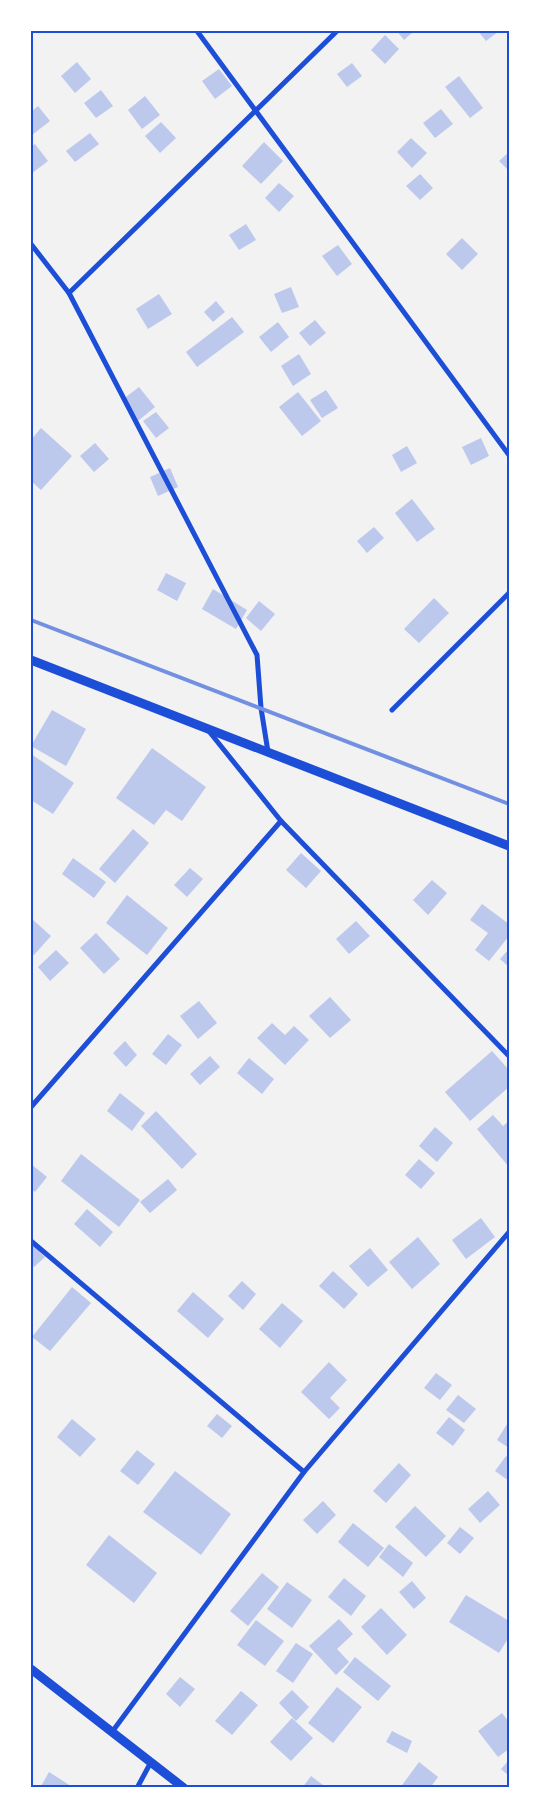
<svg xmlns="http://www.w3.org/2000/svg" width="540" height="1819" viewBox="0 0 540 1819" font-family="Lato,sans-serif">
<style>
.building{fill:#bdc9ec}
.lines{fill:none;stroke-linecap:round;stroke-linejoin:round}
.minor{stroke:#1d4ed8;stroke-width:5}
.tertiary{stroke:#1d4ed8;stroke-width:9}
.rail{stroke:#7290e2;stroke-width:4}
.neatline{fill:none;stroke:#1d4ed8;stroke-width:2}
</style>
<rect width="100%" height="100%" fill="#f2f2f2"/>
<g class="building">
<polygon points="397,31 414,31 404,40"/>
<polygon points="478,31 499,31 486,41"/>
<polygon points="385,35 399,49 385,64 371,50"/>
<polygon points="77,62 91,79 75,93 61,76"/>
<polygon points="352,63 362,76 347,87 337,74"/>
<polygon points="219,69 232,86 215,99 202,81"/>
<polygon points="459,76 483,108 470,118 445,87"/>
<polygon points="101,90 113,106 96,118 84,103"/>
<polygon points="145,96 160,115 142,129 128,110"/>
<polygon points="38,106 50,121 32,135 31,112"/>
<polygon points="441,109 453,124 435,138 423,123"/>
<polygon points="161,122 176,138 160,153 145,136"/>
<polygon points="90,133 99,144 75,162 66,151"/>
<polygon points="411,138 427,153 412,168 397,152"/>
<polygon points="264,142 283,161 261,184 242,166"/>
<polygon points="35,144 48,161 31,174 31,147"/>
<polygon points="509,152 509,171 499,161"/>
<polygon points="420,174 433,188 420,200 406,186"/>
<polygon points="279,183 294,196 279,212 265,198"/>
<polygon points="246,224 256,240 239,250 229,235"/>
<polygon points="462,238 478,254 462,270 446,254"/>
<polygon points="338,245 352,264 337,276 322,256"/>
<polygon points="291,287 299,307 282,313 274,294"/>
<polygon points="159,294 172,314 148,329 136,309"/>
<polygon points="216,301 225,312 213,322 204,312"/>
<polygon points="232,317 244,332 197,367 186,352"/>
<polygon points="315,320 326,333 310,346 299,333"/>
<polygon points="278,322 289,337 271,352 259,337"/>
<polygon points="299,354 311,374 293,386 281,366"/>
<polygon points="139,387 155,407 138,421 122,400"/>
<polygon points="326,390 338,408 322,418 310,400"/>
<polygon points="298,392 321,421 302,436 279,407"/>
<polygon points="156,412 169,428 156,438 143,421"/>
<polygon points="41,428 72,456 41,490 31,481 31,440"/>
<polygon points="481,438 489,456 471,465 462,447"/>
<polygon points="95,443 109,459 94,472 80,456"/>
<polygon points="407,446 417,463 401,472 392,455"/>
<polygon points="170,468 178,487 158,496 150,477"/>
<polygon points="412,499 435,529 417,542 395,513"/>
<polygon points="374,527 384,538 367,553 357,541"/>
<polygon points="166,573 186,583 177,601 157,590"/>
<polygon points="213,589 247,610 236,629 202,609"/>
<polygon points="434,598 449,613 419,643 404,629"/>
<polygon points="259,601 275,614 261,631 246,618"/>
<polygon points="52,710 86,729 66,766 31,746"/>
<polygon points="152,748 206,787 182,821 166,810 154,825 116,798"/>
<polygon points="31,754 74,783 53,814 31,800"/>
<polygon points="133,829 149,843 115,883 99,869"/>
<polygon points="301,853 321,871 306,888 286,870"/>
<polygon points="73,858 106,882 94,898 62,874"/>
<polygon points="190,868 203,879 187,897 174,885"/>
<polygon points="432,880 447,893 428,915 413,900"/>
<polygon points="127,895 168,928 147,955 106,923"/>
<polygon points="482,904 509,924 509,936 489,961 475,950 488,933 470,920"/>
<polygon points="31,918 51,936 34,955 31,953"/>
<polygon points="356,921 370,936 349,954 336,939"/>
<polygon points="96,933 120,959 104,974 80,948"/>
<polygon points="509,949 509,967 500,959"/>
<polygon points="56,950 69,963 50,981 38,967"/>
<polygon points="330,997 351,1020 330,1038 309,1016"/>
<polygon points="199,1001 217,1023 198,1039 180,1016"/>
<polygon points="272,1023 285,1035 294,1026 309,1040 285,1065 257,1038"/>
<polygon points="168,1034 182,1045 166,1065 152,1054"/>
<polygon points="125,1041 137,1055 126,1067 113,1053"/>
<polygon points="492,1051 509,1070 509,1087 470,1121 445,1092"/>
<polygon points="210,1056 220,1067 200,1085 190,1074"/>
<polygon points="249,1058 274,1079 262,1094 237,1073"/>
<polygon points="120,1093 145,1113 132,1131 107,1111"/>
<polygon points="156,1111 197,1154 182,1169 141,1126"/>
<polygon points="493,1115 503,1126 509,1121 509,1167 477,1129"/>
<polygon points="435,1127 453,1143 437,1162 419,1146"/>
<polygon points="81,1154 140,1200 119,1227 61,1181"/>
<polygon points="419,1159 435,1173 421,1189 405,1175"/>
<polygon points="31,1164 47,1177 35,1192 31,1189"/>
<polygon points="168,1179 177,1190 150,1213 140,1202"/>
<polygon points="87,1209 113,1232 100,1247 74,1224"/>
<polygon points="481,1218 495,1237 466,1259 452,1240"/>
<polygon points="418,1237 440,1264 412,1289 389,1262"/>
<polygon points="31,1243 45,1257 34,1267 31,1264"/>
<polygon points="370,1248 388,1270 368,1287 349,1266"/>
<polygon points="333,1271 358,1294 344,1309 319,1286"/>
<polygon points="242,1281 256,1294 243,1310 228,1296"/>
<polygon points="72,1287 91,1303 50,1351 32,1337"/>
<polygon points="193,1292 224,1319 208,1338 177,1311"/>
<polygon points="282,1303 303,1321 280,1348 259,1329"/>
<polygon points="329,1362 347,1380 330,1398 340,1408 329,1419 301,1392"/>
<polygon points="436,1373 452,1385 440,1400 424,1388"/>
<polygon points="458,1395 476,1409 464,1423 446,1410"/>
<polygon points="217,1414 232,1426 222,1438 207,1426"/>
<polygon points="449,1417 465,1430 453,1446 436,1433"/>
<polygon points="72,1419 96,1439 80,1457 57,1437"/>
<polygon points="509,1421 509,1448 497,1440"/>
<polygon points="137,1450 155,1464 138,1485 120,1471"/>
<polygon points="506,1456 509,1458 509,1481 495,1471"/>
<polygon points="399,1463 411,1475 386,1503 373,1491"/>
<polygon points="175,1471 231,1514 201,1555 143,1512"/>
<polygon points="488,1491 500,1505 480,1523 468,1509"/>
<polygon points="323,1501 336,1515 317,1534 303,1520"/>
<polygon points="415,1506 446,1536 426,1557 395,1527"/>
<polygon points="353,1523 384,1548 368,1567 338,1542"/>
<polygon points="460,1527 474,1538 460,1554 447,1543"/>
<polygon points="109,1535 157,1573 134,1603 86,1565"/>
<polygon points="389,1544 413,1563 403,1577 379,1557"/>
<polygon points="262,1573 279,1587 248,1626 230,1611"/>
<polygon points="344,1578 366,1596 351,1616 328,1597"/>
<polygon points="412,1581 426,1598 414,1609 399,1592"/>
<polygon points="287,1582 312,1600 292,1628 267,1609"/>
<polygon points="466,1595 509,1621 509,1637 499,1653 449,1622"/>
<polygon points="381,1608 407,1635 387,1655 361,1627"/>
<polygon points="339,1619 353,1634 337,1649 349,1662 336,1675 309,1646"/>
<polygon points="256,1620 284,1641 265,1666 237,1645"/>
<polygon points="296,1643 313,1654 293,1683 276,1671"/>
<polygon points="355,1657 391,1686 378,1701 343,1672"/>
<polygon points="180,1677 195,1689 180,1707 166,1694"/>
<polygon points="337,1687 362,1707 333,1743 308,1723"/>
<polygon points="292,1690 309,1707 296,1721 279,1703"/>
<polygon points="241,1691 258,1705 232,1735 215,1721"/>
<polygon points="502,1713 509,1722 509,1749 498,1757 478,1731"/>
<polygon points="292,1718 313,1738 291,1761 270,1742"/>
<polygon points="392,1731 412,1741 407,1753 386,1742"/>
<polygon points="509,1760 509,1776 501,1769"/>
<polygon points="419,1762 438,1777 430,1788 400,1788"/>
<polygon points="49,1772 74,1788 40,1788"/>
<polygon points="311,1776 327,1788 302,1788"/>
</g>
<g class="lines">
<g class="minor">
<polyline points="197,31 509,455"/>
<polyline points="31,244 69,293 257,655 261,708 268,752"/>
<polyline points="69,293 337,31"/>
<polyline points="392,710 509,593"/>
<polyline points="208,730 281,821 509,1056"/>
<polyline points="31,1107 281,821"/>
<polyline points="31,1241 304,1472"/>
<polyline points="112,1732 304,1472 509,1232"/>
<polyline points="137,1788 151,1762"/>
</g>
<g class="tertiary">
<polyline points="31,660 509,846"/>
<polyline points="31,1669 184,1788"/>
</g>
<polyline class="rail" points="31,620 509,804"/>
</g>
<rect width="540" height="1819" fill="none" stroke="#ffffff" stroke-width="65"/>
<rect x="32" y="32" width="476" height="1754" class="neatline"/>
</svg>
